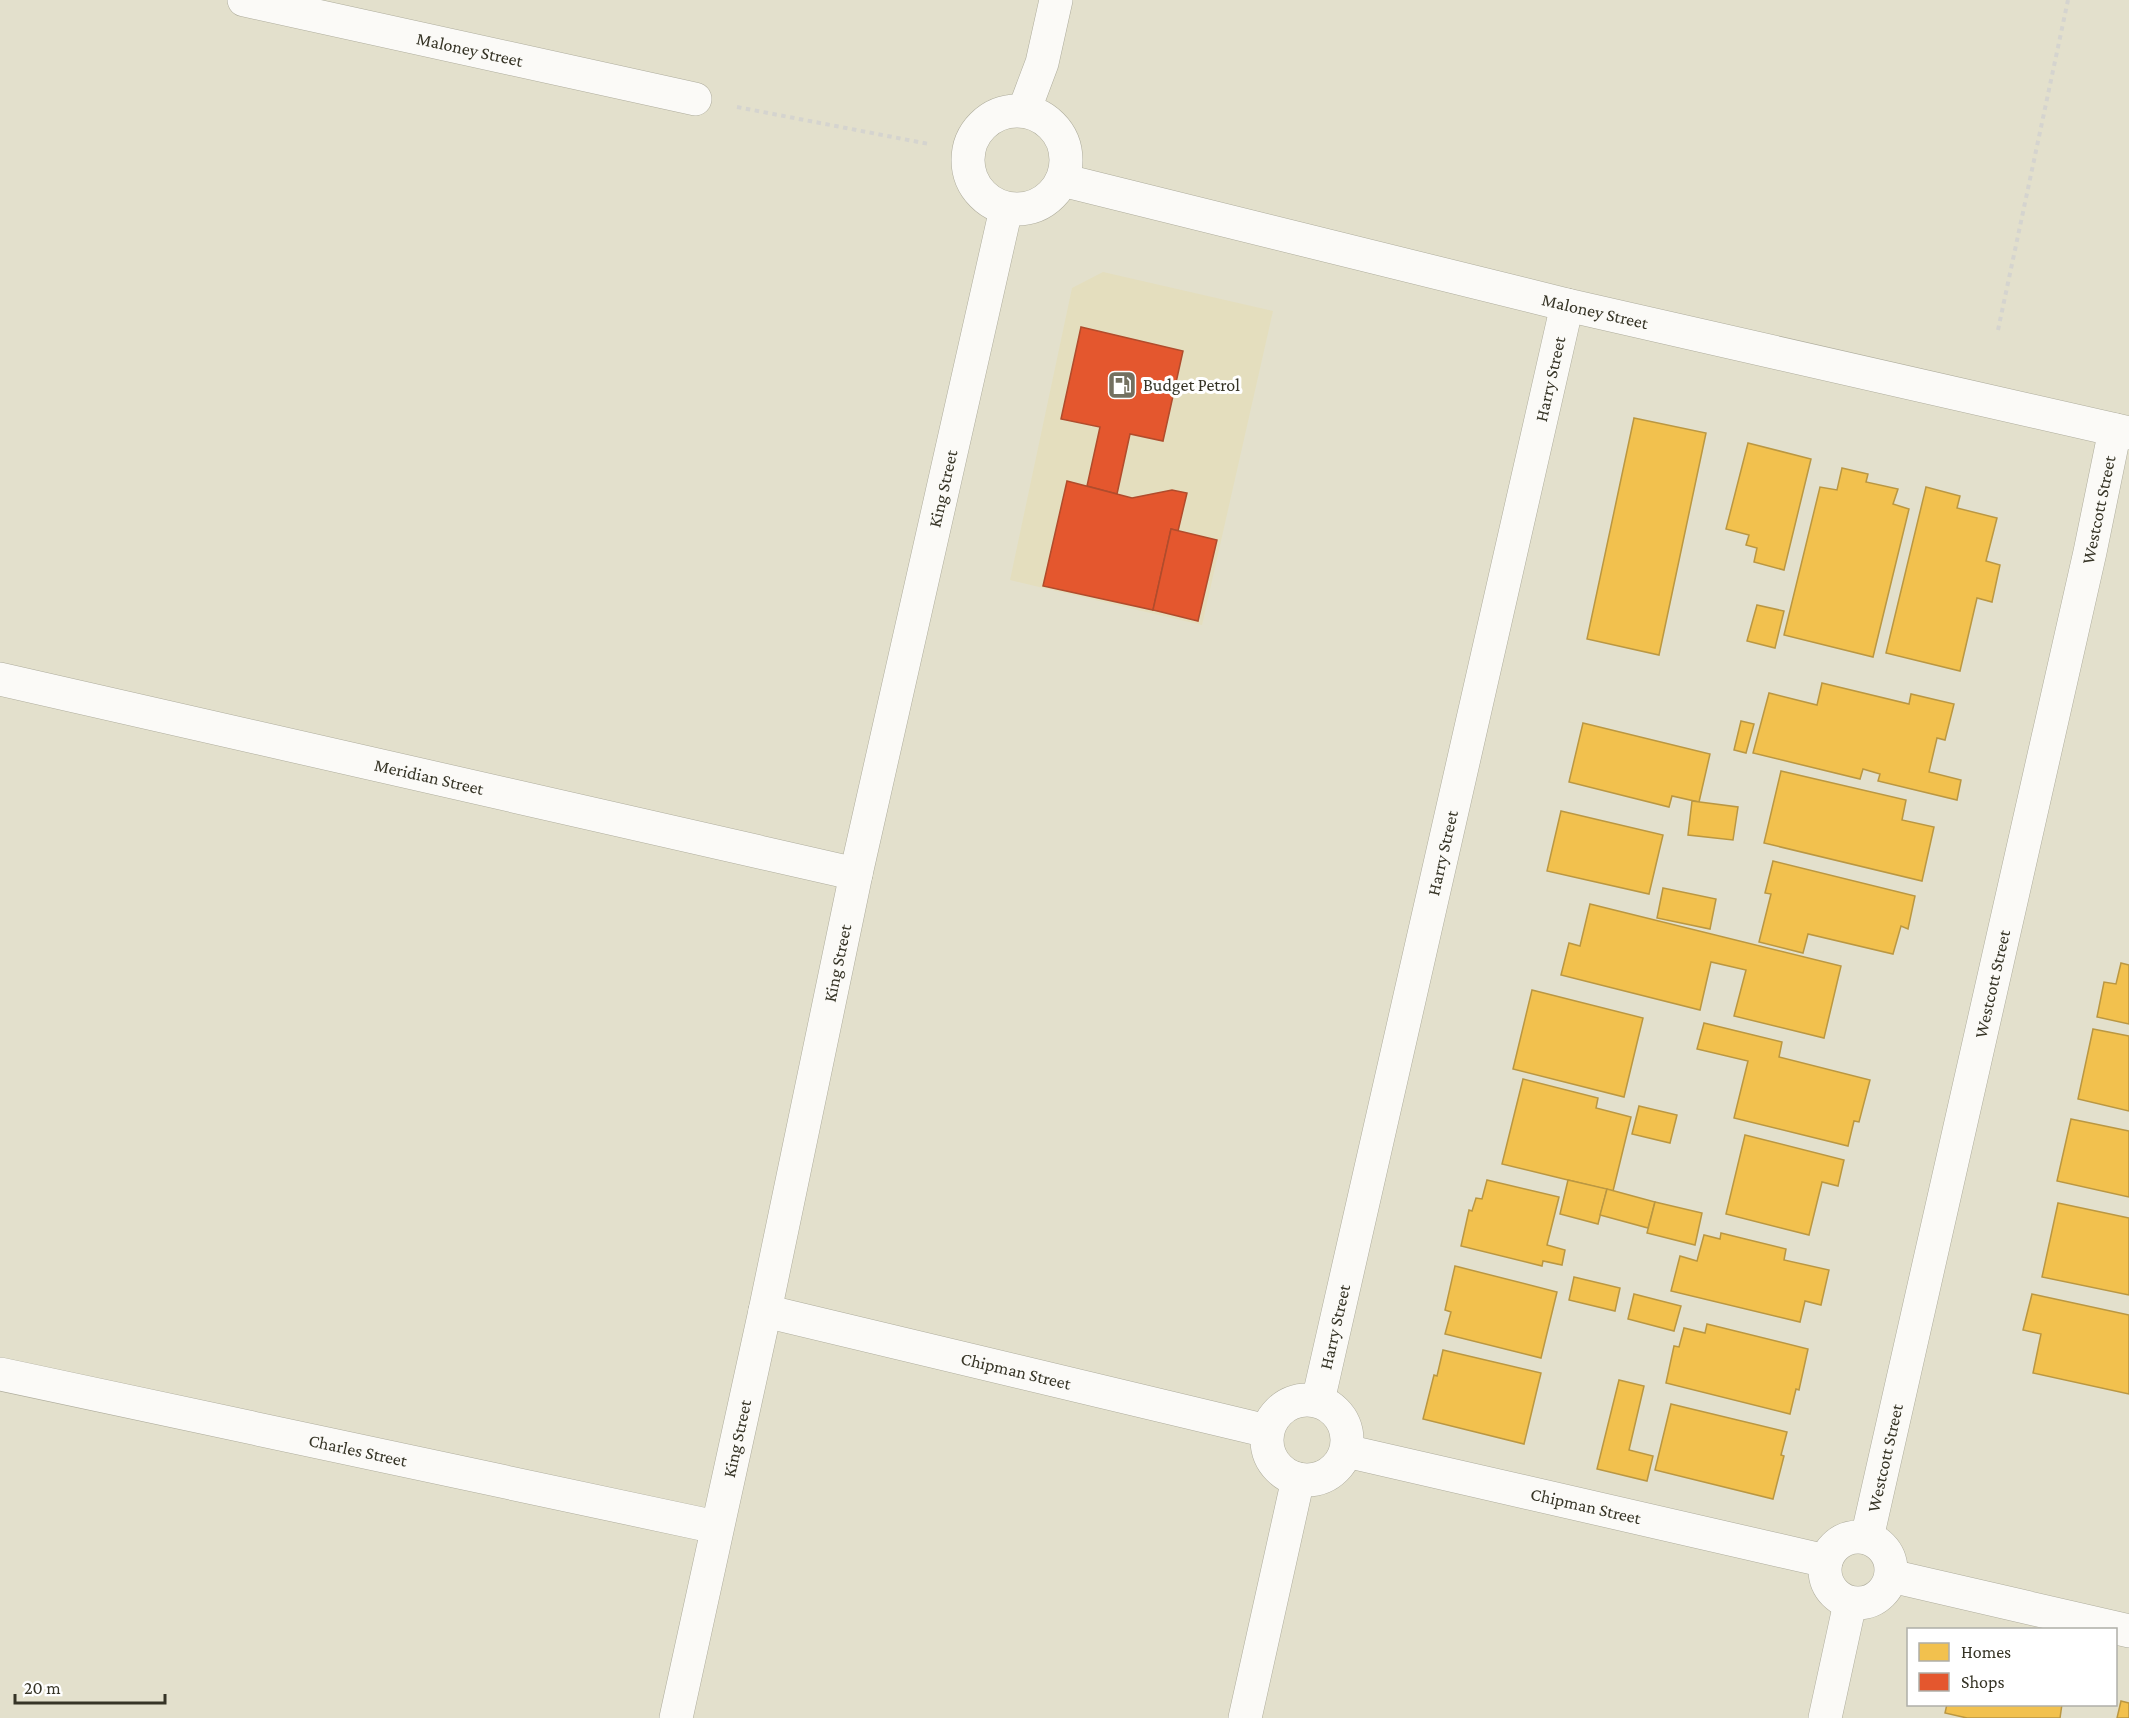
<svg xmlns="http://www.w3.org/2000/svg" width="2129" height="1718" viewBox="0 0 2129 1718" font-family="'Crimson Pro',serif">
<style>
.built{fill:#e4debe}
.homes{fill:#f2c14e;stroke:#ba9742;stroke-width:1.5}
.shops{fill:#e4572e;stroke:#b04c2c;stroke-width:1.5}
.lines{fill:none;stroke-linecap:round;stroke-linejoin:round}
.minor-casing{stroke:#aeac9c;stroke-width:34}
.secondary-casing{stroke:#aeac9c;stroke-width:34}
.path{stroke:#d5d4cf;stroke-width:4;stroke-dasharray:4.5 4.5;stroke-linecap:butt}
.minor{stroke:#fbfaf7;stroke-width:33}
.secondary{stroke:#fbfaf7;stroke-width:33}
.labels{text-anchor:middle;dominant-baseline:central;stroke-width:6;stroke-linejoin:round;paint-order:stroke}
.street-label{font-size:18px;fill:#363426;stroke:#fff}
.poi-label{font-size:18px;fill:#363426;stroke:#fff;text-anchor:start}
</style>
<rect width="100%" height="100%" fill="#e3e0cc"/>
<polygon class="built" points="1103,272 1273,311 1202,625 1010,580 1072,288"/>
<g class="homes">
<polygon points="1634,418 1706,433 1659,655 1587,639"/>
<polygon points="1748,443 1811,459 1784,570 1754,562 1757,548 1746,545 1749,535 1726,529"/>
<polygon points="1842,468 1868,474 1866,482 1898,489 1893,504 1909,509 1873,657 1784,635 1820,487 1837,490"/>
<polygon points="1926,487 1960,496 1957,508 1997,518 1986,561 2000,565 1992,602 1977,598 1960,671 1886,653"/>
<polygon points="1757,605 1784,611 1775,648 1747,641"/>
<polygon points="1822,683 1909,704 1911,694 1954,704 1945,740 1937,738 1929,772 1961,780 1957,800 1878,781 1880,774 1863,769 1860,779 1753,753 1769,693 1817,705"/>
<polygon points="1741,721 1754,724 1746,753 1734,750"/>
<polygon points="1583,723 1710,754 1699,802 1672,796 1669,807 1569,782"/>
<polygon points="1781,771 1906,800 1902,820 1934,827 1922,881 1764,843"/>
<polygon points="1692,801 1738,807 1733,840 1688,835"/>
<polygon points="1561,811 1663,835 1649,894 1547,871"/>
<polygon points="1773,861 1915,896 1908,929 1901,926 1893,954 1808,934 1803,953 1759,942 1771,894 1765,893"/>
<polygon points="1663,888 1716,899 1710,929 1657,918"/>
<polygon points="1590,904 1841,966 1824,1038 1734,1016 1746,970 1711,962 1700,1010 1561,975 1569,943 1580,946"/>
<polygon points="2121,963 2129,965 2129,1024 2097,1017 2104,982 2116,984"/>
<polygon points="1532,990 1643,1018 1624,1097 1513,1069"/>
<polygon points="1704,1023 1782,1042 1779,1057 1870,1080 1859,1122 1854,1121 1848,1146 1734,1118 1748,1061 1697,1049"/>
<polygon points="2093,1029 2129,1036 2129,1111 2078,1099"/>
<polygon points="1523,1079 1598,1098 1596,1108 1631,1117 1613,1191 1502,1164"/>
<polygon points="1639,1106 1677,1115 1670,1143 1632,1134"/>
<polygon points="2071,1119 2129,1131 2129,1197 2057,1181"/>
<polygon points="1745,1135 1844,1160 1838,1186 1822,1182 1809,1235 1726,1214"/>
<polygon points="1487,1180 1559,1197 1547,1245 1565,1250 1562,1265 1543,1261 1542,1266 1461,1246 1469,1210 1472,1211 1476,1198 1482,1199"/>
<polygon points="1568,1180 1607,1189 1598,1224 1560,1214"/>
<polygon points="1607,1189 1655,1202 1648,1228 1600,1215"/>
<polygon points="1655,1202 1702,1213 1695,1245 1647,1233"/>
<polygon points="2058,1203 2129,1218 2129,1295 2042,1277"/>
<polygon points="1721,1233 1786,1249 1784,1260 1829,1270 1821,1305 1805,1301 1800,1322 1671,1291 1680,1256 1697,1261 1704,1235 1720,1239"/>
<polygon points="1455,1266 1557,1292 1541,1358 1445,1334 1451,1312 1445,1310"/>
<polygon points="1574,1277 1620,1288 1615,1311 1569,1300"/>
<polygon points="1634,1294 1681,1306 1674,1331 1628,1319"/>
<polygon points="2032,1294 2129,1315 2129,1394 2033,1373 2041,1334 2023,1330"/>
<polygon points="1707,1324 1808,1349 1799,1390 1796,1389 1790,1414 1666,1383 1674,1346 1679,1347 1684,1328 1705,1333"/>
<polygon points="1443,1350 1541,1373 1524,1444 1423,1419 1434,1375 1437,1376"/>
<polygon points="1619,1380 1644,1386 1629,1450 1653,1456 1647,1481 1597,1469"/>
<polygon points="1671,1404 1787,1432 1781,1455 1784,1456 1773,1499 1655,1470"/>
<polygon points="2121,1701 2129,1703 2129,1718 2117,1718"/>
<polygon points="1947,1704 2062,1704 2060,1718 1967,1718 1945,1713"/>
</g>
<g class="shops">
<polygon points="1081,327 1183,351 1163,441 1130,434 1117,494 1087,486 1100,427 1061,419"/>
<polygon points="1067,481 1132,498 1172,490 1187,493 1178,531 1171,529 1153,610 1043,586"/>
<polygon points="1171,529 1217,540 1198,621 1153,610"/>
</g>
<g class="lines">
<g class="minor-casing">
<g id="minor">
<path id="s1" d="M244 0 695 99"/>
<path id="s2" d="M0 679 856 874"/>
<path id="s3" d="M765 1311 1267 1431"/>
<path id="s4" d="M0 1374 716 1527"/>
<circle cx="1307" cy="1440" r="40"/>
<path id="s5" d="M1318 1401 1567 305"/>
<path id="s6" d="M1346 1451 1826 1561"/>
<circle cx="1858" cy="1570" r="33"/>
<path id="s7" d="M1867 1538 2090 552 2115 430"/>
<polyline points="1891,1576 2129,1631"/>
<path id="s8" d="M676 1718 765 1311 856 874 1006 209"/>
<polyline points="1245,1718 1298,1479"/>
<polyline points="1825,1718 1850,1603"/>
</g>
</g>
<g class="secondary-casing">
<g id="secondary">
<circle cx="1017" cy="160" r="49"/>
<polyline points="1024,111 1042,63 1056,0"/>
<path id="s9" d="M1062 180 1567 305 2129 433"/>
</g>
</g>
<g class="path">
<polyline points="737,107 929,144"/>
<polyline points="1998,330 2068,0"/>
</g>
<use href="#minor" class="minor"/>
<use href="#secondary" class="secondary"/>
</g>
<defs>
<g id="fuel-square" transform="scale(1.5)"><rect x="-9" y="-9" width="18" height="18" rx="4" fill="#737060" stroke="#fff"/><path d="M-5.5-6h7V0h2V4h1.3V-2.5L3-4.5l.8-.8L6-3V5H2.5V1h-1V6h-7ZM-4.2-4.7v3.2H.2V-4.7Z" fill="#fff"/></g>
</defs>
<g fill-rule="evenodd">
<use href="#fuel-square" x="1122" y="385"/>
</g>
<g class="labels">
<g class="street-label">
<text stroke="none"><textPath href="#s1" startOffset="231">Maloney Street</textPath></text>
<text stroke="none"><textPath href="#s9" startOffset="549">Maloney Street</textPath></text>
<text stroke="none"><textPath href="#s5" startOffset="1048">Harry Street</textPath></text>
<text stroke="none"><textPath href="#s8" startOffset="1258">King Street</textPath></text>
<text stroke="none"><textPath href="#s7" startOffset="1054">Westcott Street</textPath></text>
<text stroke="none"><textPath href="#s2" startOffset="440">Meridian Street</textPath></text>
<text stroke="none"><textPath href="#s5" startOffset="562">Harry Street</textPath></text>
<text stroke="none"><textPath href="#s8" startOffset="772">King Street</textPath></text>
<text stroke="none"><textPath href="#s7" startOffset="568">Westcott Street</textPath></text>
<text stroke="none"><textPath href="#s5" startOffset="76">Harry Street</textPath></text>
<text stroke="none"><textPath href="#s3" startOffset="258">Chipman Street</textPath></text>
<text stroke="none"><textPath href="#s8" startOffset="286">King Street</textPath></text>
<text stroke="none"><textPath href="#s4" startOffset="366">Charles Street</textPath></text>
<text stroke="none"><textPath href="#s7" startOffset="82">Westcott Street</textPath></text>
<text stroke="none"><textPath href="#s6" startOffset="246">Chipman Street</textPath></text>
</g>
<g class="poi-label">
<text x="1143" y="385">Budget Petrol</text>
</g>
</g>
<rect x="1907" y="1628" width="210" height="78" fill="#ffffff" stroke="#afaea8" stroke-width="1.5"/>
<rect x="1919" y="1643" width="30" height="18" fill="#f2c14e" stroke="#afaea8" stroke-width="1.5"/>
<text x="1961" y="1658" font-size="18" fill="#363426">Homes</text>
<rect x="1919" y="1673" width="30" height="18" fill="#e4572e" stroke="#afaea8" stroke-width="1.5"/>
<text x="1961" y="1688" font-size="18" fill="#363426">Shops</text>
<path d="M15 1694v9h150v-9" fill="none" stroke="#363426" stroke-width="3"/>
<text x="24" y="1694" font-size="18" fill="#363426" stroke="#ffffff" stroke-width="4.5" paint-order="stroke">20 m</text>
</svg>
